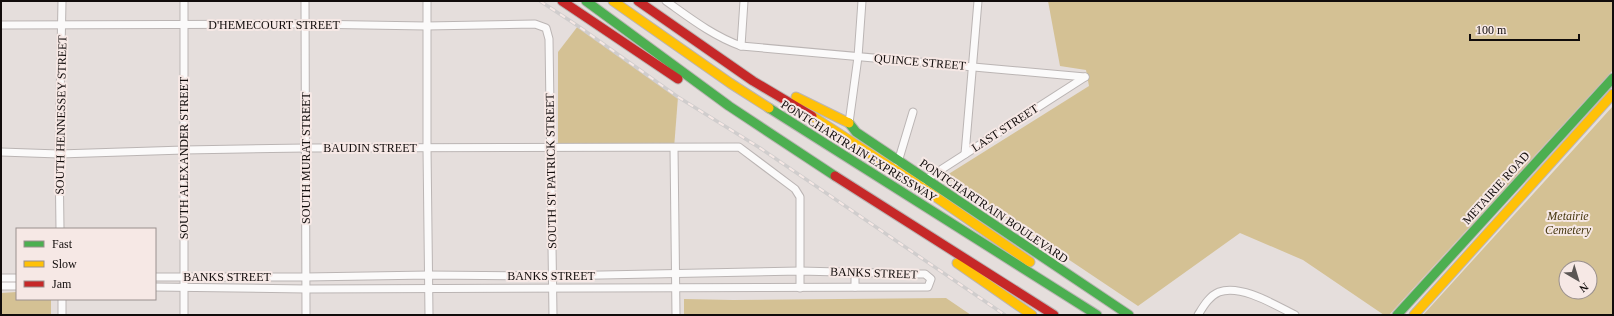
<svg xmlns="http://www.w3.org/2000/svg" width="1614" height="316" viewBox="0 0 1614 316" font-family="Georgia,serif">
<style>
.green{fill:#d4c194;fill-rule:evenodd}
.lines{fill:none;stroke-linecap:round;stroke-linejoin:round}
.street-casing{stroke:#bbb5b4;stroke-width:9}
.fast-casing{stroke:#bbb5b4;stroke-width:11}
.slow-casing{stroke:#bbb5b4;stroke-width:11}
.jam-casing{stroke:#bbb5b4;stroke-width:11}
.street{stroke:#fbfafa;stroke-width:7}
.fast{stroke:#4caf50;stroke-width:9}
.slow{stroke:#ffc107;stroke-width:9}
.jam{stroke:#c62828;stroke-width:9}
.rail-casing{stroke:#d0cdcd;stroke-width:3.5}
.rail{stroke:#f6e8e5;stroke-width:2;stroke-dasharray:6;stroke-linecap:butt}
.labels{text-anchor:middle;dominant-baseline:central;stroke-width:4;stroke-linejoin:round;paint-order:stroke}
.street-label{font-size:12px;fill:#110c0b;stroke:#f6e8e5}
.park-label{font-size:12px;font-style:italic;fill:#45360e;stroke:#f6e8e5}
</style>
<rect width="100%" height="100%" fill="#e5dedc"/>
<g class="green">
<polygon points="1048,1 1613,1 1613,70 1389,315 1384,315 1303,260 1240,233 1138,306 947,178 947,175 1089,86 1086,70 1060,66"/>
<polygon points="578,26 678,97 674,148 558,148 558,52"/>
<path d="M1613 106V315H1423ZM1566 268H1590V292H1566Z"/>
<polygon points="17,292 17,299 51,299 51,315 1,315 1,293"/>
<polygon points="946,298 971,315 684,315 684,299 733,300"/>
</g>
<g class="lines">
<g class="street-casing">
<g id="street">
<polyline points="305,1 306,315"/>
<polyline points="427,1 427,148 429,315"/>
<path d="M666 1C690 18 713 36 741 46L1085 77"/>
<polyline points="1,25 305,24 426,26 535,24 546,28 549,39 553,315"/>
<polyline points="741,46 744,1"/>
<polyline points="849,123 858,57 862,1"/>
<polyline points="674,148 676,315"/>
<polyline points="1,152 59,154 184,150 306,148 739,147 795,189 800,197 800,288"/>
<polyline points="965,154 978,1"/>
<polyline points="898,162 913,112"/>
<polyline points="925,180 1085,77"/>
<polyline points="60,229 59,154 62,1"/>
<polyline points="855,272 855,287"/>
<polyline points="155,277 306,277 429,275 552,276 800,271 919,274 925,274 931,279 928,287 306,289 155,287"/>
<polyline points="1,278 17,278"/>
<polyline points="1,286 17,286"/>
<polyline points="62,299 62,315"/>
<polyline points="184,315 184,1"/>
<path d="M1198 315C1203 307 1209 296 1219 292 1241 284 1275 305 1295 315"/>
</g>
</g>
<g class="fast-casing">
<g id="fast">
<polyline points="586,1 729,106 835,176"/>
<polyline points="769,108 1097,315"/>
<polyline points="849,123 856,132 1129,315"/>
<polyline points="1397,315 1613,78"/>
</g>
</g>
<g class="slow-casing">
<g id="slow">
<polyline points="613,1 730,83 769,108"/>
<polyline points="796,97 849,123"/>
<polyline points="812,116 917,184 1030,262"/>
<polyline points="957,263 1032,315"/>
<polyline points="1414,315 1613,94"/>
</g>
</g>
<g class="jam-casing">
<g id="jam">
<polyline points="562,1 678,79"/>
<polyline points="638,1 753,81 812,116"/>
<polyline points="835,176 1054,315"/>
</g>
</g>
<use href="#street" class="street"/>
<use href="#fast" class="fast"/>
<use href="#slow" class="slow"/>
<use href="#jam" class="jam"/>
<g class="rail-casing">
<polyline id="rail" points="540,1 578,26 678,97 760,148 1005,315"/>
</g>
<use href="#rail" class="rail"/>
</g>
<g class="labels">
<g class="street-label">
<text x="274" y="25">D'HEMECOURT STREET</text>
<text transform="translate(920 62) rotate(5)">QUINCE STREET</text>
<text transform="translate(61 115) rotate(-89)">SOUTH HENNESSEY STREET</text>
<text transform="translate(1005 128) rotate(-33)">LAST STREET</text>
<text x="370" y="148">BAUDIN STREET</text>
<text transform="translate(859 151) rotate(32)">PONTCHARTRAIN EXPRESSWAY</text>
<text transform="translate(184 158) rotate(-90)">SOUTH ALEXANDER STREET</text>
<text transform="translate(306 158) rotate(-90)">SOUTH MURAT STREET</text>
<text transform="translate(551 171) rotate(-91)">SOUTH ST PATRICK STREET</text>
<text transform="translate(1496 188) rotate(-48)">METAIRIE ROAD</text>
<text transform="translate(994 211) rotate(34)">PONTCHARTRAIN BOULEVARD</text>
<text transform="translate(874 273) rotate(2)">BANKS STREET</text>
<text x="551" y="276">BANKS STREET</text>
<text x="227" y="277">BANKS STREET</text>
</g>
<g class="park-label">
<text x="1568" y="216">Metairie<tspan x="1568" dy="14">Cemetery</tspan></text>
</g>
</g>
<rect width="1614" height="316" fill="none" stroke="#110c0b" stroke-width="4"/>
<rect x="16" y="228" width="140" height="72" fill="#f6e8e5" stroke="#9a908e"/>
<rect x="24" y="241" width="20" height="6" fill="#4caf50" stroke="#9a908e"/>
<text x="52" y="248" font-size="12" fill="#110c0b">Fast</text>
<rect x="24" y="261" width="20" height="6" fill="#ffc107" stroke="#9a908e"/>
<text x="52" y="268" font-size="12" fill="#110c0b">Slow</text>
<rect x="24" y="281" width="20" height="6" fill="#c62828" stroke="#9a908e"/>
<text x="52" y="288" font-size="12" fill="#110c0b">Jam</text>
<g transform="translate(1578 280) rotate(142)"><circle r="19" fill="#f6e8e5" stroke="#9a908e"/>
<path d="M0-3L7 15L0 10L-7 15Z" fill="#5b5654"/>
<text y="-6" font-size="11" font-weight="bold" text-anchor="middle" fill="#110c0b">N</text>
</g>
<path d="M1470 34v6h109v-6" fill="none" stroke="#110c0b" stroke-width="2"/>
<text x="1476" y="34" font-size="12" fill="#110c0b" stroke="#f6e8e5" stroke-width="3" paint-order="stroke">100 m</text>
</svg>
